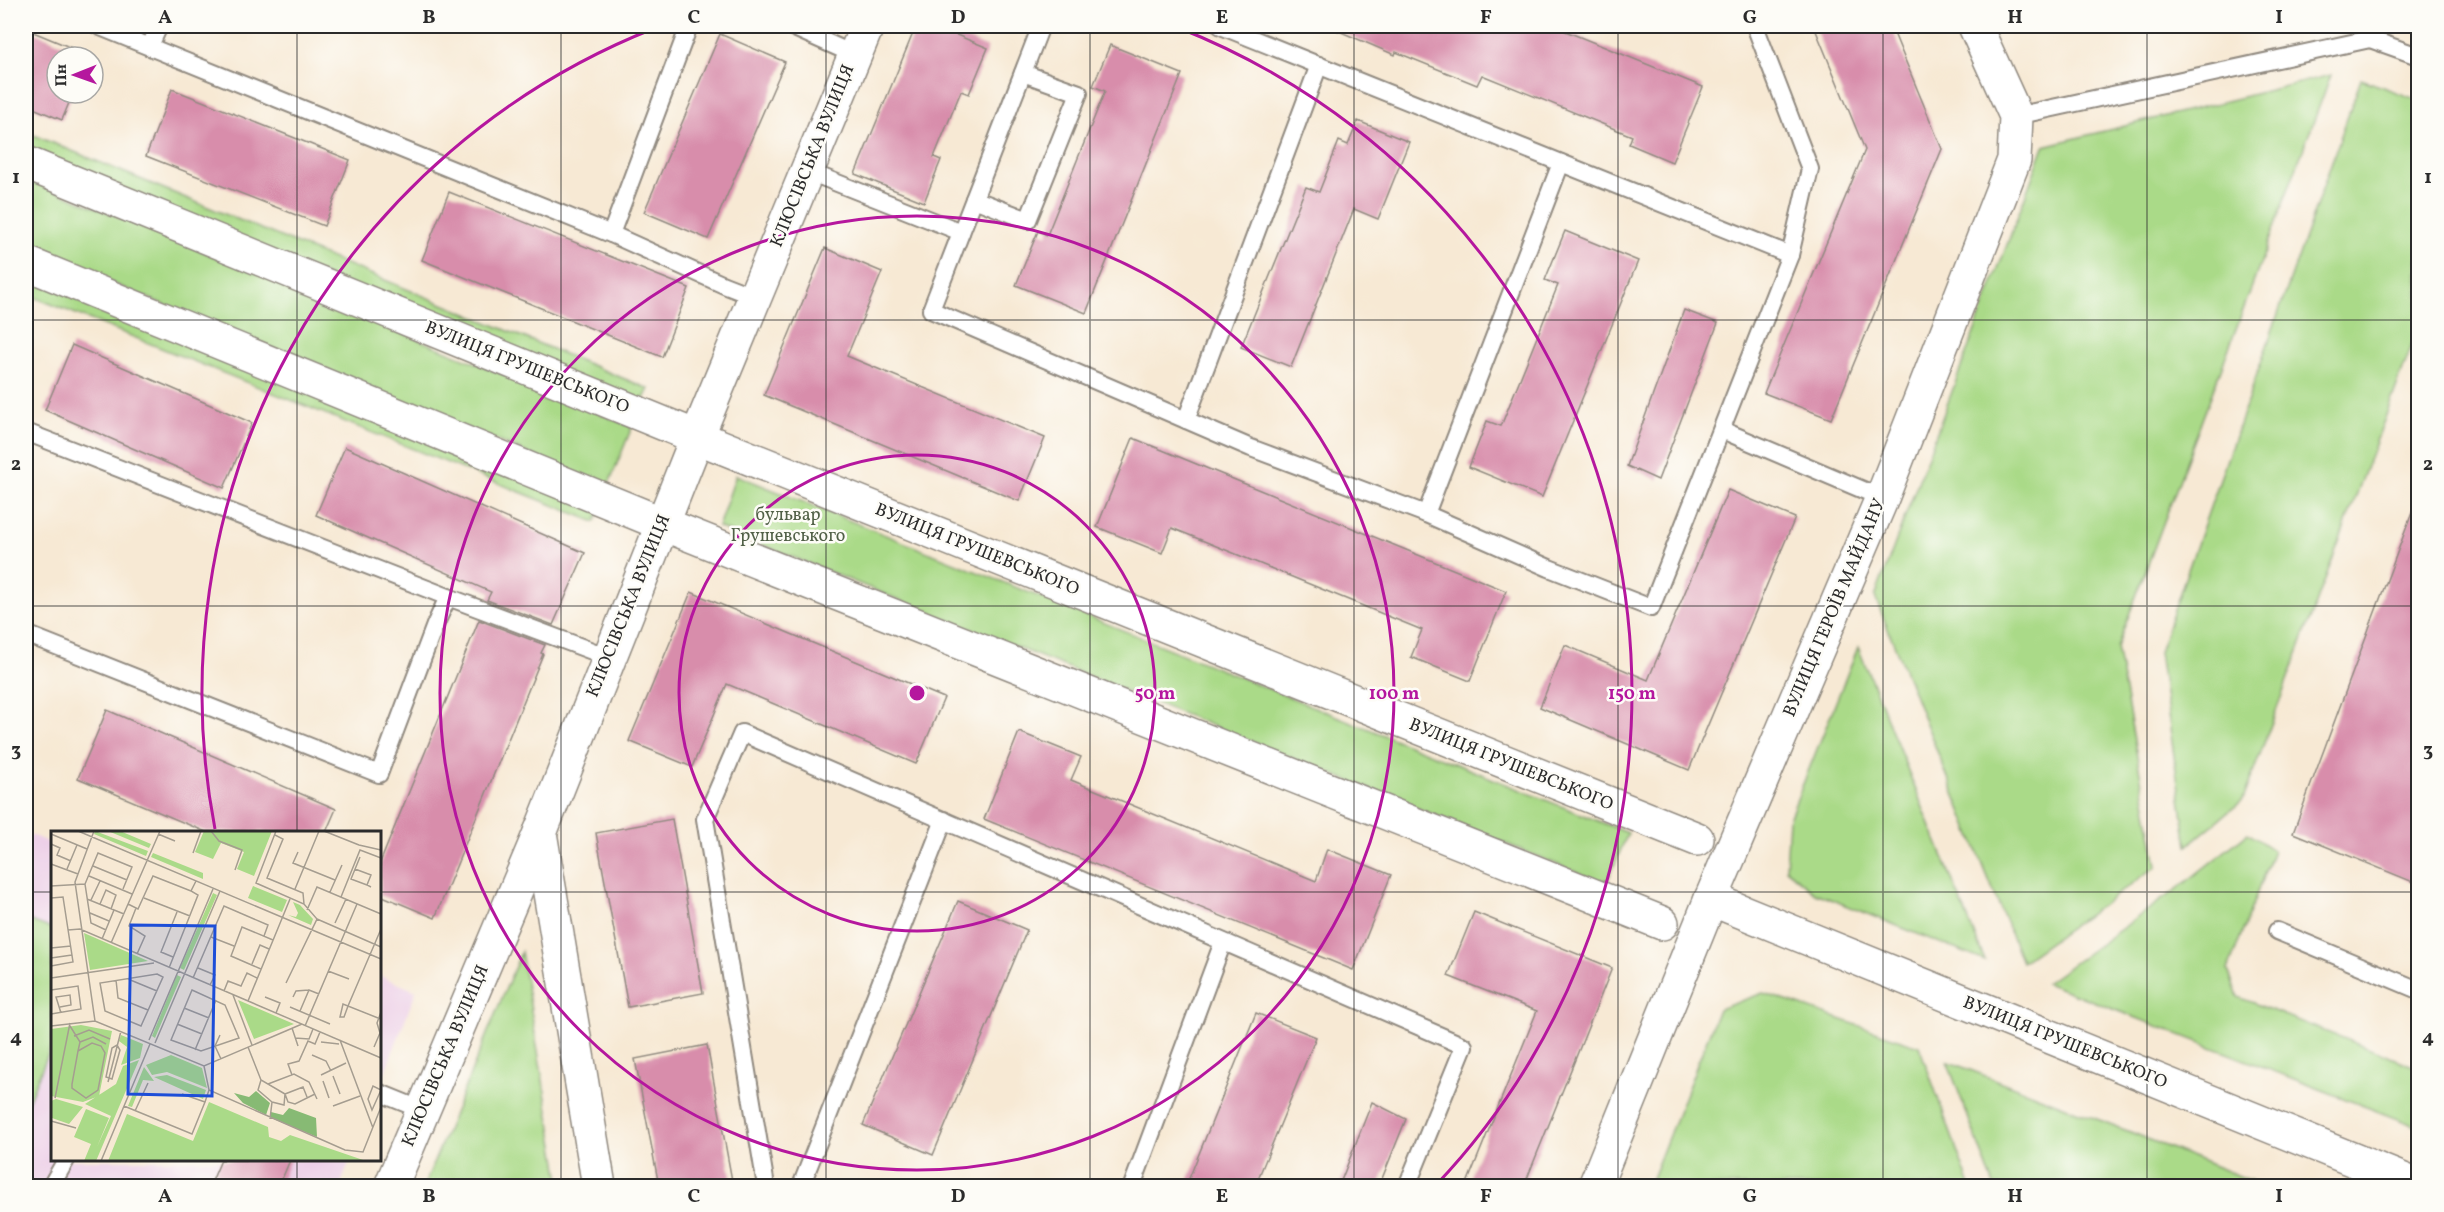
<svg xmlns="http://www.w3.org/2000/svg" width="2444" height="1212" viewBox="0 0 2444 1212" font-family="Vollkorn,serif">
<style>
.built{fill:#edd0e8}
.green{fill:#aada88;stroke:#6a825a;stroke-width:1.5}
.building{fill:#d88dab}
.lines{fill:none;stroke-linecap:round;stroke-linejoin:round}
.lane-casing{stroke:#918a80;stroke-width:20}
.street-casing{stroke:#918a80;stroke-width:36}
.lane{stroke:#fff;stroke-width:16}
.street{stroke:#fff;stroke-width:33}
.grid{fill:none;stroke:#2b2b2b;stroke-width:1.5;stroke-opacity:0.55}
.ring{fill:none;stroke:#b5179e;stroke-width:3}
.labels{text-anchor:middle;dominant-baseline:central;stroke-width:5;stroke-linejoin:round;paint-order:stroke}
.street-label{font-size:18px;fill:#2b2b2b;stroke:#fdfcf7}
.park-label{font-size:18px;fill:#516047;stroke:#fdfcf7}
.inset-road{fill:none;stroke:#a59d90;stroke-width:1.5}
.view{fill:#1d4ed8;fill-opacity:0.15;stroke:#1d4ed8;stroke-width:3}
.inset-edge{fill:none;stroke:#2b2b2b;stroke-width:3}
.centre{fill:#b5179e;stroke:#fdfcf7;stroke-width:3}
.ring-label{font-size:18px;text-anchor:middle;font-weight:bold;fill:#b5179e;stroke:#fdfcf7;stroke-width:5;stroke-linejoin:round;paint-order:stroke}
.neatline{fill:none;stroke:#2b2b2b;stroke-width:2}
.grid-label{font-size:20px;text-anchor:middle;font-weight:bold;fill:#2b2b2b}
</style>
<rect width="100%" height="100%" fill="#fdfcf7"/>
<filter id="ink" filterUnits="userSpaceOnUse"><feTurbulence type="fractalNoise" baseFrequency=".0167" numOctaves="2"/><feDisplacementMap in="SourceGraphic" scale="12" xChannelSelector="R" yChannelSelector="G"/><feConvolveMatrix kernelMatrix="1 2 1 2 8 2 1 2 1" color-interpolation-filters="sRGB"/></filter>
<filter id="wash" filterUnits="userSpaceOnUse"><feTurbulence type="fractalNoise" baseFrequency=".008" numOctaves="4" result="noise"/><feDisplacementMap in="SourceGraphic" scale="24" xChannelSelector="R" yChannelSelector="G"/><feGaussianBlur stdDeviation="1.35" result="paint"/><feColorMatrix in="noise" values="0 0 0 0 0 0 0 0 0 0 0 0 0 0 0 0 0 1.4 0 .05"/><feComposite in="paint" operator="in"/></filter>
<g filter="url(#wash)">
<rect width="100%" height="100%" fill="#f7e9d4"/>
<g class="built">
<polygon points="26,833 52,844 52,1160 350,1160 340,1186 26,1186"/>
<polygon points="380,976 416,991 380,1085"/>
</g>
<g class="green">
<polygon points="2331,75 2117,647 2157,866 2022,962 1875,597 2044,146"/>
<polygon points="2361,79 2418,100 2418,329 2243,800 2187,846 2159,652"/>
<polygon points="26,132 649,389 640,406 26,151"/>
<polygon points="26,179 632,427 608,486 26,248"/>
<polygon points="26,272 602,506 595,522 26,294"/>
<polygon points="736,475 1628,833 1606,884 718,527"/>
<polygon points="1858,647 1985,961 1815,893 1786,869 1789,819"/>
<polygon points="2248,833 2273,850 2228,970 2238,997 2418,1068 2418,1127 2046,983 2181,886"/>
<polygon points="26,919 52,929 52,1045 26,1106"/>
<polygon points="521,952 561,1186 424,1186"/>
<polygon points="1763,993 1919,1046 1970,1186 1649,1186 1719,1009"/>
<polygon points="1947,1061 2133,1133 2264,1186 1994,1186"/>
</g>
<g id="blocks">
<g class="building">
<polygon points="916,26 935,26 988,48 969,94 961,91 934,157 941,160 924,202 855,174"/>
<polygon points="1327,26 1553,26 1703,87 1672,162 1629,144 1632,136 1482,75 1477,85 1396,52 1395,55"/>
<polygon points="1814,26 1891,26 1942,149 1831,419 1764,393 1865,150"/>
<polygon points="26,29 89,55 57,57 57,93 73,93 62,120 26,105"/>
<polygon points="720,34 785,62 708,239 644,212"/>
<polygon points="1110,45 1182,74 1086,313 1016,285 1038,231 1047,235 1105,91 1093,86"/>
<polygon points="172,89 350,160 324,226 146,156"/>
<polygon points="1358,121 1409,142 1378,219 1354,209 1291,367 1241,347 1306,187 1319,192 1339,141 1348,145"/>
<polygon points="449,192 689,288 662,357 422,260"/>
<polygon points="1565,231 1638,261 1542,497 1469,467 1487,421 1501,426 1558,285 1545,280"/>
<polygon points="825,248 882,272 847,356 1045,438 1019,501 764,395"/>
<polygon points="1684,310 1718,323 1658,480 1627,466"/>
<polygon points="72,345 252,423 224,488 45,410"/>
<polygon points="1133,438 1506,591 1470,681 1411,657 1422,630 1172,528 1162,553 1097,527"/>
<polygon points="345,447 585,553 553,625 487,600 491,592 316,515"/>
<polygon points="1728,490 1795,518 1689,770 1540,707 1565,645 1648,680"/>
<polygon points="2416,502 2418,503 2418,884 2293,833"/>
<polygon points="691,592 944,698 916,764 727,684 692,767 629,741"/>
<polygon points="479,620 545,645 541,653 543,654 435,918 380,895 380,863"/>
<polygon points="107,710 336,809 326,832 206,832 78,778"/>
<polygon points="1019,732 1081,757 1071,780 1316,881 1327,849 1391,875 1353,970 984,819"/>
<polygon points="672,819 703,993 628,1007 596,833"/>
<polygon points="958,901 1027,930 933,1155 863,1125"/>
<polygon points="1474,912 1612,968 1524,1186 1466,1186 1537,1011 1448,976"/>
<polygon points="1256,1013 1316,1037 1255,1186 1186,1186"/>
<polygon points="707,1045 733,1186 659,1186 635,1059"/>
<polygon points="1372,1102 1406,1119 1379,1186 1339,1186"/>
<polygon points="221,1160 290,1160 279,1186 210,1186"/>
</g>
</g>
</g>
<g filter="url(#ink)">
<use href="#blocks" fill-opacity="0" stroke="#918a80" stroke-width="1.5"/>
<g class="lines">
<g class="lane-casing">
<g id="lane">
<polyline points="98,26 611,234 724,285 755,297"/>
<polyline points="790,26 855,55"/>
<polyline points="1041,26 931,310 1251,448 1426,514 1549,568 1651,608 1790,255 1810,169 1755,26"/>
<polyline points="1221,26 1790,255"/>
<polyline points="2370,39 2418,56"/>
<polyline points="150,46 159,26"/>
<polyline points="2016,116 2370,39 2376,26"/>
<polyline points="807,171 961,232"/>
<polyline points="974,199 1028,220 1079,93 1023,73"/>
<polyline points="611,234 689,26"/>
<polyline points="1186,420 1319,65"/>
<polyline points="1722,430 1882,498"/>
<polyline points="26,432 448,597 608,657"/>
<polyline points="1426,514 1561,163"/>
<polyline points="26,634 379,774 435,625 448,597"/>
<polyline points="2277,931 2418,990"/>
<polyline points="380,1093 422,1110"/>
<polyline points="51,1186 66,1160"/>
<polyline points="766,1186 705,819 742,733 1464,1046 1407,1186"/>
<polyline points="801,1186 944,820"/>
<polyline points="1132,1186 1223,942"/>
</g>
</g>
<g class="street-casing">
<g id="street">
<polyline points="26,163 667,425 1697,839"/>
<polyline points="26,263 663,524 1662,923"/>
<polyline points="540,833 599,1186"/>
<polyline points="1711,899 2418,1186"/>
<polyline points="391,1186 540,833 697,437 867,26"/>
<polyline points="1595,1186 1711,899 1882,498 2014,160 2016,116 1975,26"/>
</g>
</g>
<use href="#lane" class="lane"/>
<use href="#street" class="street"/>
</g>
</g>
<path class="grid" d="M297 26V832M561 26V1186M826 26V1186M1090 26V1186M1354 26V1186M1618 26V1186M1883 26V1186M2147 26V1186M26 320H2418M26 606H2418M26 892H52M380 892H2418M297 1160V1186"/>
<g class="ring">
<circle cx="917" cy="693" r="238"/>
<circle cx="917" cy="693" r="477"/>
<path d="M215 829A715 715 0 0 1 655 28M1179 28A715 715 0 0 1 1436 1185"/>
</g>
<g class="labels">
<g class="street-label">
<text transform="translate(813 156) rotate(-68)">КЛЮСІВСЬКА ВУЛИЦЯ</text>
<text transform="translate(527 368) rotate(22)">ВУЛИЦЯ ГРУШЕВСЬКОГО</text>
<text transform="translate(977 550) rotate(22)">ВУЛИЦЯ ГРУШЕВСЬКОГО</text>
<text transform="translate(629 606) rotate(-68)">КЛЮСІВСЬКА ВУЛИЦЯ</text>
<text transform="translate(1835 608) rotate(-67)">ВУЛИЦЯ ГЕРОЇВ МАЙДАНУ</text>
<text transform="translate(1511 765) rotate(22)">ВУЛИЦЯ ГРУШЕВСЬКОГО</text>
<text transform="translate(2065 1043) rotate(22)">ВУЛИЦЯ ГРУШЕВСЬКОГО</text>
<text transform="translate(446 1056) rotate(-67)">КЛЮСІВСЬКА ВУЛИЦЯ</text>
</g>
<g class="park-label">
<text x="788" y="515">бульвар<tspan x="788" dy="21">Грушевського</tspan></text>
</g>
</g>
<g transform="translate(51 831)">
<rect width="330" height="330" fill="#f7e9d4"/>
<path d="M44 0 97 20 95 25 43 3ZM57 0H69L100 13 98 17ZM153 0H221L203 45 186 38 193 21 170 12 162 28 144 21ZM102 22 152 42V48L100 26ZM202 55 236 69 231 81 197 67ZM162 62 166 64 133 139 129 137ZM242 71 249 74 262 88 260 94 237 84 245 86 247 82ZM33 102 97 130 39 139ZM126 144 130 146 104 207 101 205ZM187 169 243 193 203 208ZM30 194 61 200 48 265 32 271 0 265V198ZM70 204 92 213 89 227 70 234 76 216 68 210ZM120 224 151 237 156 257 116 241 101 244 95 234ZM88 229 45 330H33L40 313 23 306 35 278 58 287 46 316 60 285 34 273 65 253 72 235ZM93 236 103 250 92 249 81 276 77 275ZM116 244 155 259 152 268 103 246ZM5 268 32 276 18 293 1 287 0 270ZM158 271 217 296 218 306 230 310 239 304 315 330H57L76 283 142 310Z" fill="#aada88"/>
<path d="M205 260 219 272 215 284 192 272 183 262 198 266ZM238 277 265 287 266 306 220 287V281L232 284Z" fill="#87ba74"/>
<path class="inset-road" d="M27 0 330 128M43 0 24 51 44 190M160 0 168 10 191 19 184 39M225 0 205 52 253 73 266 88 235 152M273 0 308 14M0 3 36 18M107 3 124 10M224 4 232 8 216 47 252 62 253 73M0 13 9 17 6 24 20 30M308 14 330 19M247 21 242 32 284 49M142 22 150 0M309 26 300 48 316 54M0 33 27 43M42 35 76 49M16 38 26 14M304 38 320 44 316 54 320 56M38 45 81 63M0 55 34 53M244 58 268 0M279 61 291 34M290 66 309 19 330 27M0 67 12 66 22 131 0 135M93 67 139 85M36 68 73 83M40 69 49 50M49 73 55 59 65 64 60 78M77 73 87 78 102 45 140 60M85 77 78 95 94 105 86 123M256 79 266 56 330 83M39 82 58 90M266 88 330 116M284 92 295 68M330 98 297 175 293 186H289L292 173 327 187 330 188M17 99 29 98 330 227M55 99 40 92 34 53 47 22 81 36 72 58M160 106 183 115M51 108 63 79M60 112 109 0M0 117 20 115M122 126 110 121 126 81M0 127 21 124M201 133 209 114 218 118M118 137 147 64 140 60 145 50M147 137 164 144 159 154M210 138 180 125 191 96 222 109M277 140 298 148M106 143 112 146 90 195 54 180 49 152ZM0 147 103 132M142 147 173 75 217 94 213 105M77 148 106 160M65 149 67 167 97 179M0 159 27 155 30 178 0 183M141 159 174 174 188 207 150 220 120 209ZM173 160 177 150 190 155 196 142 206 147M182 164 201 214M214 166 229 172 225 182M242 166 245 160 258 159M197 170 239 68M9 176 20 174 19 164 5 166 10 182M239 176 279 193M133 177 158 187M249 180 258 159 268 163M126 193 151 203M0 195 44 190 153 235 251 193M19 195 29 211 42 206 55 213M254 195 306 73M241 197 247 215M169 204 164 215 170 228M23 205 38 199 59 208M244 207 258 208 262 198M98 209 162 58M289 209 322 297M270 211 288 213M104 212 169 60M66 214 69 219 61 248 55 246 61 217ZM197 216 210 249 234 263 233 274 221 271M323 216 329 202 326 192 330 181M144 219 165 169M27 220 41 212 50 215 54 222 47 259 35 267 21 257V253L27 220 29 211M261 224 275 230 280 240M330 228V248M153 235 158 259 294 319 312 321 330 276M241 244 237 233 248 230 257 210 264 213 269 201M270 244 295 232M282 245 289 263M210 249 207 259 221 271 219 288M272 250 278 267M57 251 70 200M217 253 243 243 258 251 266 268M330 259 321 279 317 268 322 255 330 259M131 263 154 271 158 259M256 266 252 256 234 263 237 271 244 273 264 263M4 267 19 192M73 275 141 303 154 271M282 275 309 265M84 280 97 252M0 290 25 297M50 330 99 213"/>
<path class="view" d="M80 94 164 95 161 265 77 263Z"/>
<rect width="330" height="330" class="inset-edge"/>
</g>
<circle cx="917" cy="693" r="9" class="centre"/>
<g class="ring-label">
<text x="1155" y="699">50 m</text>
<text x="1394" y="699">100 m</text>
<text x="1632" y="699">150 m</text>
</g>
<rect width="2444" height="1212" fill="none" stroke="#fdfcf7" stroke-width="66"/>
<g transform="translate(75 75) rotate(269)"><circle r="28" fill="#fdfcf7" stroke="#a9a8a5" stroke-width="1.5"/>
<path d="M0-4.5L10 22L0 15L-10 22Z" fill="#b5179e"/>
<text y="-9" font-size="16" font-weight="bold" text-anchor="middle" fill="#2b2b2b">Пн</text>
</g>
<rect x="33" y="33" width="2378" height="1146" class="neatline"/>
<g class="grid-label">
<text x="165" y="23">A</text>
<text x="429" y="23">B</text>
<text x="694" y="23">C</text>
<text x="958" y="23">D</text>
<text x="1222" y="23">E</text>
<text x="1486" y="23">F</text>
<text x="1750" y="23">G</text>
<text x="2015" y="23">H</text>
<text x="2279" y="23">I</text>
<text x="16" y="183">1</text>
<text x="2428" y="183">1</text>
<text x="16" y="470">2</text>
<text x="2428" y="470">2</text>
<text x="16" y="756">3</text>
<text x="2428" y="756">3</text>
<text x="16" y="1043">4</text>
<text x="2428" y="1043">4</text>
<text x="165" y="1202">A</text>
<text x="429" y="1202">B</text>
<text x="694" y="1202">C</text>
<text x="958" y="1202">D</text>
<text x="1222" y="1202">E</text>
<text x="1486" y="1202">F</text>
<text x="1750" y="1202">G</text>
<text x="2015" y="1202">H</text>
<text x="2279" y="1202">I</text>
</g>
</svg>
